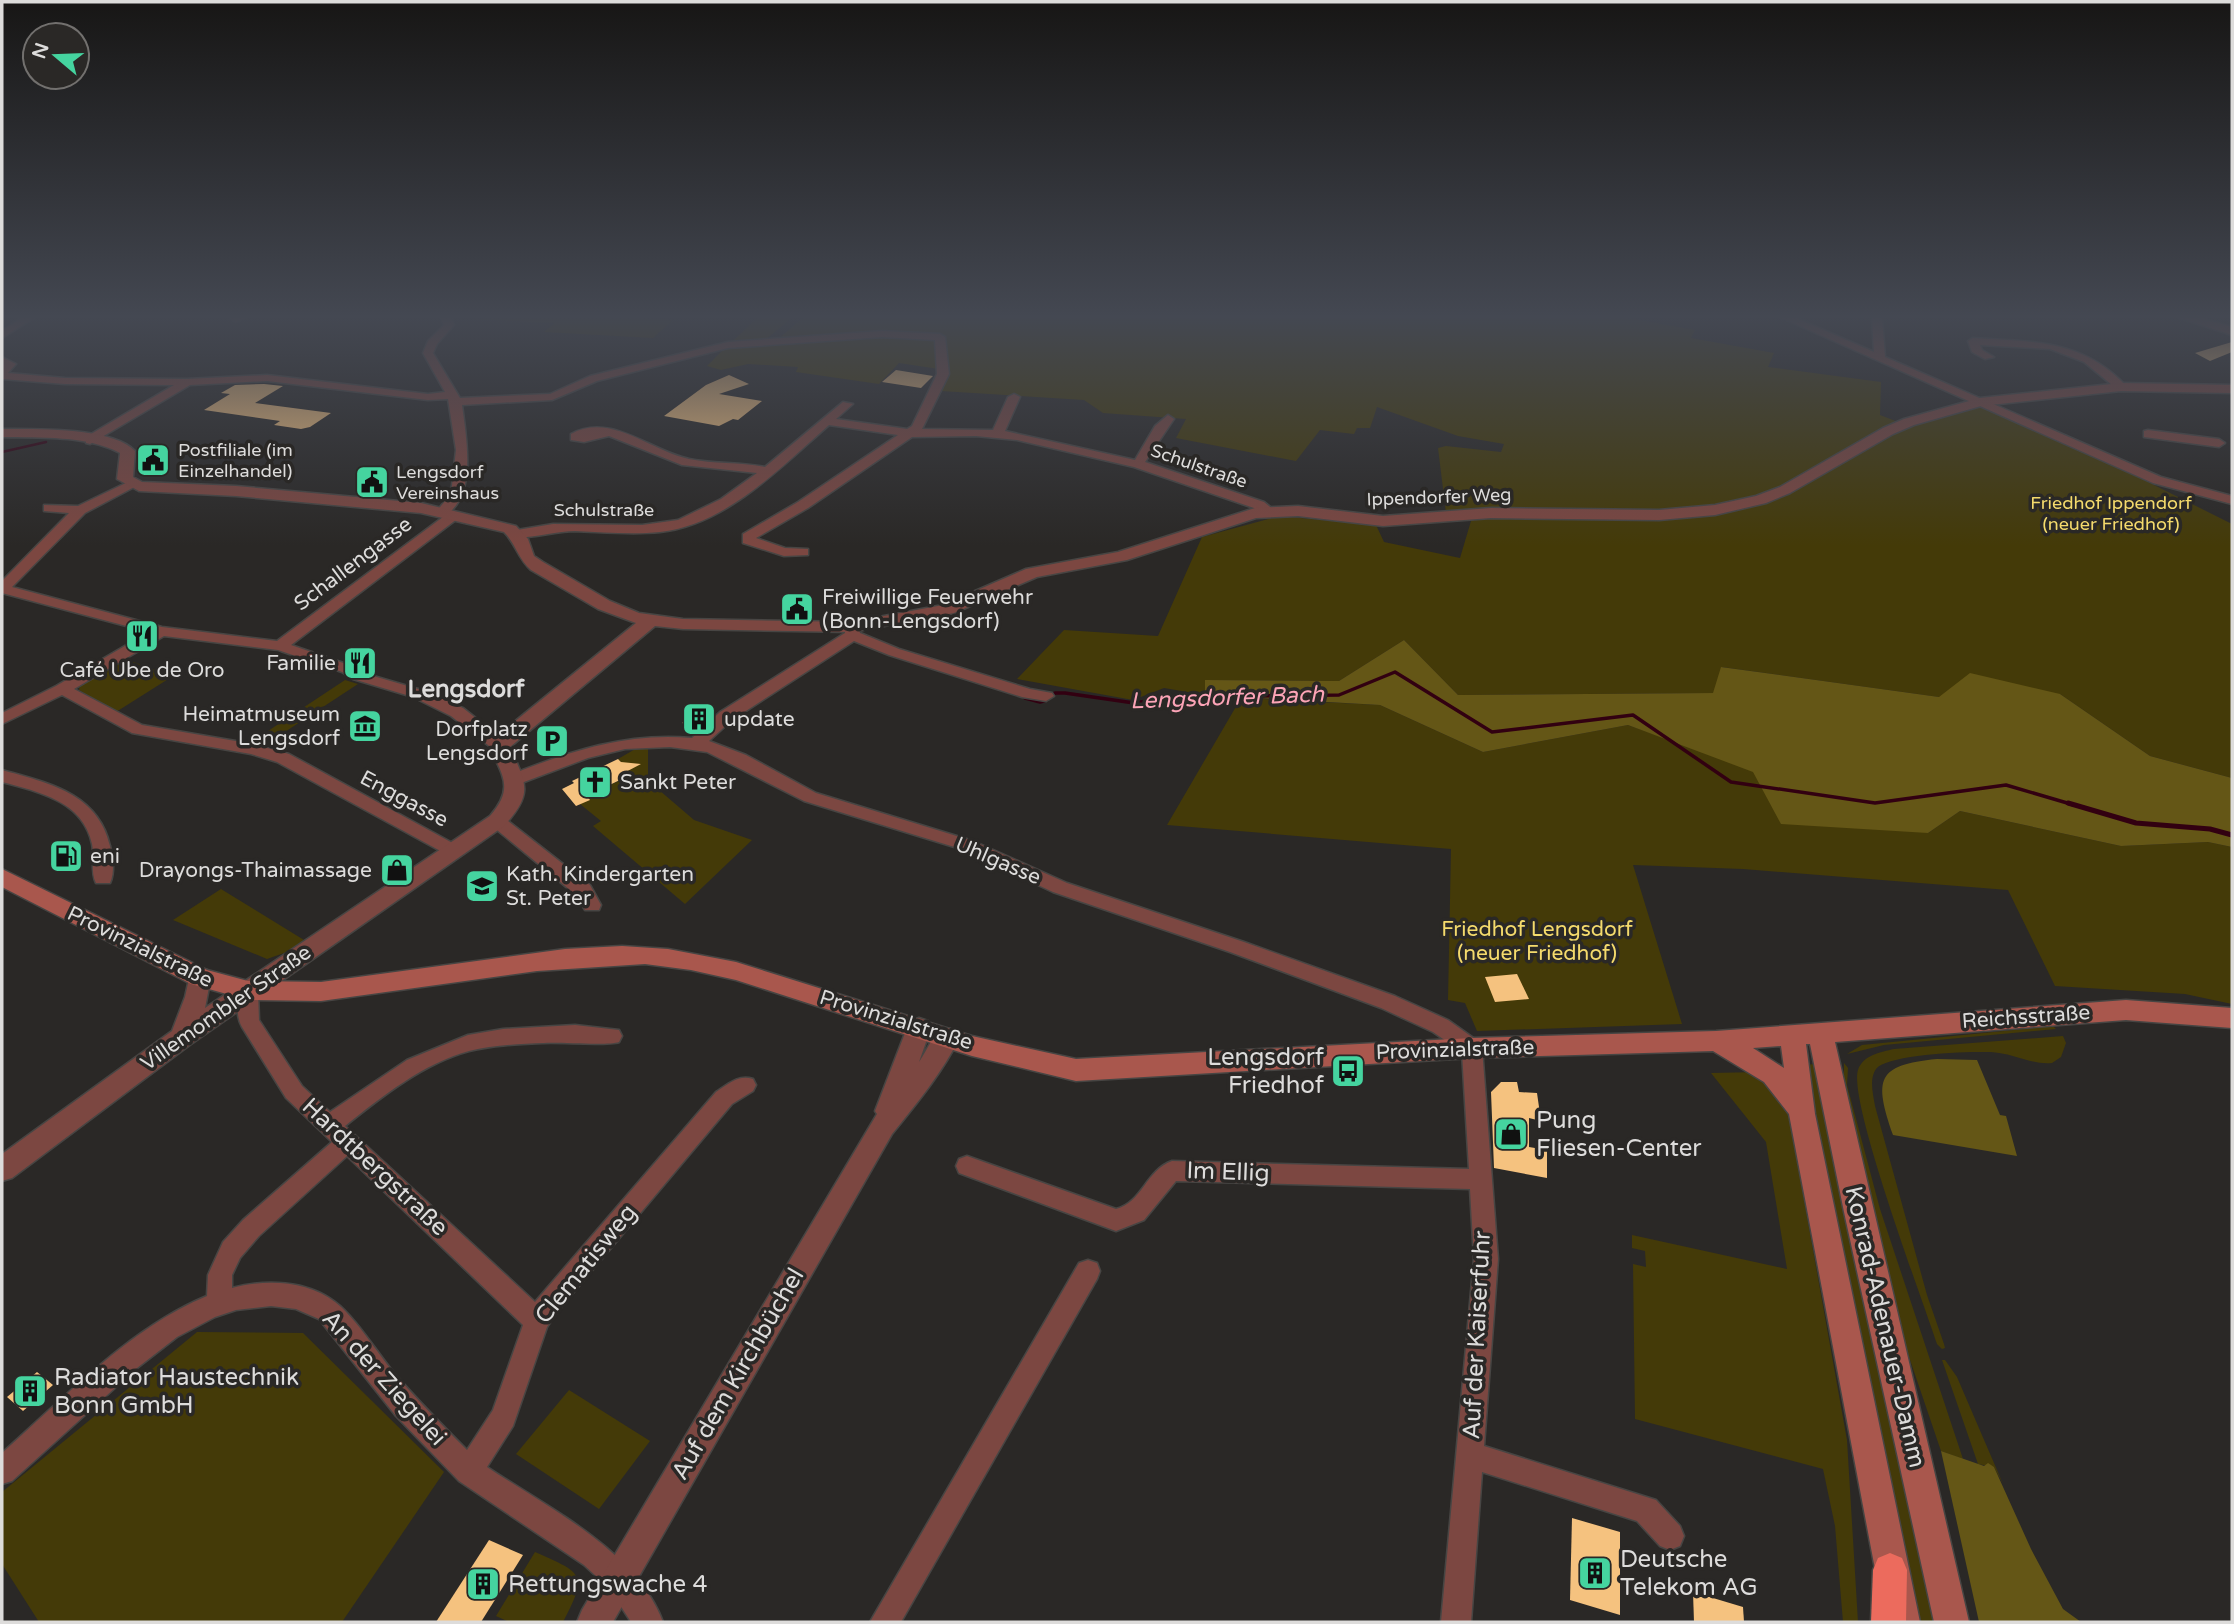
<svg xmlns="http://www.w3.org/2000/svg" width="2234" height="1624" viewBox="0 0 2234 1624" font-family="'Varela Round',sans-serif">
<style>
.green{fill:#443a08}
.forest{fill:#645616}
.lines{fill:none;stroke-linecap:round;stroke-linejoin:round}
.stream-far2{stroke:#320011;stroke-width:2.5}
.stream-far1{stroke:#320011;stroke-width:3.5}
.stream{stroke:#320011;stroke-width:5}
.building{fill:#f5c27f}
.minor-casing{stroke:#474543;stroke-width:3}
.tertiary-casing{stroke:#474543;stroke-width:3}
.secondary-casing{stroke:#474543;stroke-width:3}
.motorway-casing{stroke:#474543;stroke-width:3}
.minor{fill:#7c4741;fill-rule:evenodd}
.tertiary{fill:#7c4741;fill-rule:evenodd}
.secondary{fill:#a9574d;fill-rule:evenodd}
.motorway{fill:#ec6b5d;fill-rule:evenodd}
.labels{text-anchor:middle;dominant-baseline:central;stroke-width:7;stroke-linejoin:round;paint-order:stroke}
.far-poi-label{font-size:18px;fill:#dddcdb;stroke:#2a2826;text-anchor:start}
.far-street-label{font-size:18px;fill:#dddcdb;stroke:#2a2826}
.far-park-label{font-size:18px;fill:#f4da6c;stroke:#2a2826}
.street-label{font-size:21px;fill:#dddcdb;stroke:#2a2826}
.poi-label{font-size:21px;fill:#dddcdb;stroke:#2a2826;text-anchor:start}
.park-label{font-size:21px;fill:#f4da6c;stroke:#2a2826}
.water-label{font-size:23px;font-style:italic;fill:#fca4b7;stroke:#2a2826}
.quarter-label{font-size:24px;font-weight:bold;fill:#dddcdb;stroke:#2a2826}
.near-poi-label{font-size:24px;fill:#dddcdb;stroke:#2a2826;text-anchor:start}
.near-street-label{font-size:24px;fill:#dddcdb;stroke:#2a2826}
</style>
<rect width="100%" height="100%" fill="#2a2826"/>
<g class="green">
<polygon points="642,318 673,320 653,338 544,332 555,323 469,319"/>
<polygon points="757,318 792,318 766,339 731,343"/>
<polygon points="803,318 1628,318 1695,330 1691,338 1774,353 1768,367 1881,382 1880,415 1898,422 1968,401 2138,477 2232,524 2232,778 2150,756 2060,694 1939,697 1722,667 1714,693 1458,695 1404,640 1339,681 1206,680 1205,695 1164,688 1133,700 1017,679 1064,630 1158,636 1202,537 1279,516 1376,525 1384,542 1460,558 1471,521 1446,513 1438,448 1446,446 1501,452 1504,444 1458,436 1377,407 1370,428 1357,428 1354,434 1320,430 1296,461 1176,438 1186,419 1103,413 1084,400 941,391 948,368 944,337 917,334 778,339"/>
<polygon points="882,335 937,338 939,369 899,363 879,384 796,372 798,367 748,364 721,370 707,366 726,347"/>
<polygon points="125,659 173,676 116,712 79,690 80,685"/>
<polygon points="345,680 358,684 262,747 250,743"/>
<polygon points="1241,698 1380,705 1483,752 1628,725 1928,833 1960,811 2121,846 2208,842 2232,847 2232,1004 2185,994 2055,986 2008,890 1743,869 1633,865 1682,1024 1477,1031 1465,1003 1448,1000 1451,849 1167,825"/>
<polygon points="637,748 648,748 648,789 659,790 694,820 752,840 685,904 593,826 601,821 580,804 587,796 623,779 620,775 623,764 618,759"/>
<polygon points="221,889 304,940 287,952 267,959 173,920"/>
<polygon points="2053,1026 2056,1029 1884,1045 1847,1054 1862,1045"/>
<path d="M2063 1036 2066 1043 2061 1057 2052 1063C2034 1065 2016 1055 1999 1053 1978 1050 1887 1054 1876 1069 1869 1079 1873 1094 1875 1106L1927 1295 1944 1344 1945 1348 1942 1349 1937 1344C1923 1301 1848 1102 1858 1070 1863 1055 1881 1052 1894 1049Z"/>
<polygon points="1844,1063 1848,1068 1847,1085 1880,1209 1963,1459 1941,1451 1907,1351 1844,1084"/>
<polygon points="1816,1064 1926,1576 1937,1622 1918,1622 1876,1432 1803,1065"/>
<polygon points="1760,1072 1786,1099 1847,1440 1858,1622 1843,1622 1835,1526 1823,1469 1635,1419 1633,1264 1646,1267 1645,1251 1632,1248 1632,1235 1787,1269 1766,1142 1711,1073"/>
<polygon points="197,1332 303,1333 444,1472 342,1622 39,1622 2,1564 2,1492"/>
<polygon points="1942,1360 1945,1360 1957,1377 2003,1484 1994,1467 1978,1464"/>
<polygon points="569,1390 650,1441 599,1509 516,1454"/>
<path d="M535 1552C582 1573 589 1573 563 1622H509L496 1616Z"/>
</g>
<g class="forest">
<polygon points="1404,640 1458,695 1713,693 1721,667 1939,697 1970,673 2060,694 2150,756 2232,778 2232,847 2208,842 2121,846 1960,811 1928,833 1781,824 1753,772 1628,725 1483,752 1380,705 1205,695 1205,680 1339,681"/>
<path d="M1937 1059 1977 1060 2000 1115 2006 1116 2017 1156 1893 1135C1874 1079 1876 1065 1937 1059Z"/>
<polygon points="1941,1451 1984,1466 1988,1463 1994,1467 2031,1549 2063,1609 2081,1622 1979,1622"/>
</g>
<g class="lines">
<polyline class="stream-far2" points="2,452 46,442"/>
<g class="stream-far1">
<polyline points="1052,696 1055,693 1065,693 1134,703 1175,697 1339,695 1395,672 1492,732 1633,715 1731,782 1875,803 2006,785 2074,805"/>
<polyline points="1025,698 1040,702 1047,700"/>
</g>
<polyline class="stream" points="2068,803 2136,823 2210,829 2232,835"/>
</g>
<g class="building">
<polygon points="2232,342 2232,352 2210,361 2195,353"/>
<polygon points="896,370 933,376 921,388 882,382"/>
<polygon points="729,375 749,384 719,394 762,401 738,420 733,419 719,426 664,416 706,385"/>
<polygon points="264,384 283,386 255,403 331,413 310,427 301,429 274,425 280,421 204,410 230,394 221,393 235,385"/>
<polygon points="696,710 712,716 698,728 682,723"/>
<polygon points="618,759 621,762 641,764 620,775 624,778 587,796 590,800 576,806 562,789 574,783 572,781"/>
<polygon points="1517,974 1529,999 1495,1002 1485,977"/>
<polygon points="1501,1082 1517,1082 1519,1092 1537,1093 1541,1121 1529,1118 1529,1147 1547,1150 1547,1178 1494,1168 1491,1092"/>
<polygon points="37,1372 53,1385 23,1411 7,1397"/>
<polygon points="1572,1518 1620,1532 1620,1615 1570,1600"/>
<polygon points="489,1540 523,1555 481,1622 436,1622"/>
<polygon points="1693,1592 1743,1607 1744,1622 1694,1622"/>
</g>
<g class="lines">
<g class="minor-casing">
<g id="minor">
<polygon points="21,318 34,318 2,338 2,331"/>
<polygon points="245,318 236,322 231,319 231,318"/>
<path d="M441 318H451L454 325 437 344 433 353 460 398 550 394 590 376 728 342 882 331 940 334 945 337 949 374 922 429 993 430 1008 397 1014 394 1020 397 1005 431 1135 460 1155 426 1168 415 1174 419 1145 462 1264 502 1275 511 1268 515 1254 508 1134 467 1017 440 976 436 912 437 808 508 756 538 785 548 808 549V555L784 556 743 543V534L798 502 898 435 829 425C781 467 726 525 660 532 632 535 603 532 575 531 557 531 525 540 511 537V531L553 524 642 525 678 520 721 499 757 473 682 465 609 436 584 442 571 440V434C611 412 650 451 689 459 714 464 740 462 765 467L843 402 853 404 836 419 907 429 912 426 937 374 935 340 882 337 728 348 597 381 552 400 462 405C466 436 476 489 450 512L457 513V519L291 645 352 666 363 673 425 691 463 708 505 741 507 745 505 749H493L451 716 413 697 353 679 342 672 278 650 164 636 74 689 142 725 253 744 289 754 458 846 461 850 458 854H446L277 762 251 754 132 733 62 695 2 724V713L56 686 149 632 2 593V581L69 513 44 511V505L78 506 130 481H138L140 484 85 513 12 587 162 627 277 641 443 517 435 513 451 494 456 450 448 399 428 400 267 381 190 385 90 444 86 443V437L174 385 65 384 2 379V357L16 364 8 373 65 378 187 379 267 375 428 394 445 392 423 353 428 341 444 325Z"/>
<polygon points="1782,318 1796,318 1874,352 1872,318 1882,318 1885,357 2161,477 2232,496 2232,504 2153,483"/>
<path d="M1973 338C2033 342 2083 339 2127 387L2117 389 2084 362 2050 349 1980 345 1982 350 1994 357 1985 359 1972 352 1968 341Z"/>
<polygon points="2148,430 2219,439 2225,443 2219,447 2144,437 2144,431"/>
<path d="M852 623 857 624 860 633 899 649 1030 689 1052 693 1054 696 1046 701 1022 697 889 655 854 641 732 720 709 741 746 755 816 793 973 841 1067 883 1244 942 1395 996 1448 1020 1479 1042 1482 1048 1498 1259 1484 1446 1656 1500 1680 1526 1684 1536 1680 1546 1670 1550 1660 1546 1637 1521 1482 1472 1471 1622H1441L1474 1259 1470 1189 1176 1181 1144 1220 1116 1231 959 1173 956 1166 959 1159 967 1156 1116 1209C1142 1203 1146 1170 1172 1161L1469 1169 1462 1052 1433 1032 1381 1008 1230 952 1053 892 961 849 804 801 707 752 670 747 625 749 588 758 516 785 507 779 510 775C570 751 627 732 692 738L720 712 845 633V627Z"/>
<path d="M2 770C48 783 98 793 110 846 113 856 115 873 110 883H96C90 872 95 857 92 844 83 801 39 792 2 782Z"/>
<polygon points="497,815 503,817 590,885 601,905 599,910 585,910 576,895 491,825 488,821 491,817"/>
<path d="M248 984 255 986 258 992 259 1020 302 1086 330 1112 407 1060 468 1035 503 1029 575 1025 619 1030 622 1036 619 1042C608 1046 561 1042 544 1043 520 1044 493 1045 469 1051 424 1063 381 1097 345 1126L535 1302 716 1092C728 1084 739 1074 753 1079L756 1085 753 1091 732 1104 558 1311 547 1327 513 1426 487 1467C548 1508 636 1550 663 1622H631L609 1588 584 1565 459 1481 396 1416 319 1319 296 1309 271 1306 236 1310 215 1317 177 1337 137 1368 12 1481 2 1484V1453C63 1399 131 1327 207 1296L208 1275 223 1242 243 1220 332 1142 286 1098 242 1027C236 1017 236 997 241 986ZM347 1156 523 1325 493 1410 467 1450C440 1423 414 1397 390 1368 375 1349 353 1315 335 1302 307 1280 265 1279 232 1288V1275L240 1258 259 1236Z"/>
<polygon points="1088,1260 1097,1263 1100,1271 1097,1279 901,1622 870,1622 1079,1263"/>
</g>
</g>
<g class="tertiary-casing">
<g id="tertiary">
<polygon points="2180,318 2201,318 2232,327 2232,335"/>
<path d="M2121 383 2232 385V393L2121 391 1981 406 1914 425 1893 434 1790 493 1766 503 1715 515 1659 520 1491 518 1383 526 1298 516 1256 518 1127 560 1037 577 954 613 852 632 683 629 655 626 510 747C526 784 534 793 504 826L191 1044 12 1178 2 1181V1154L172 1031 185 997 191 970 199 968 207 970 211 977 205 1008 490 816C515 787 502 776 489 745L492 740 636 623 598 609 531 570C518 559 516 544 504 532L421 513 236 496 139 491 117 479 120 453C86 435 40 438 2 437V429C34 429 113 427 135 451L133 477 142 482 236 486 421 503 516 526 528 539 534 556 543 562 610 601 639 613 683 619 852 622 943 605 1026 569 1118 552 1255 508 1298 506 1383 516 1491 508 1659 510 1715 505 1756 496 1780 487 1883 428 1904 419 1980 398Z"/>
<path d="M919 1018 928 1021 931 1028 919 1062C930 1047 935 1023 957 1030L960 1037C942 1073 917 1103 892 1134L613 1622H577L582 1610 877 1114 875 1111 907 1028 910 1021Z"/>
</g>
</g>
<g class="secondary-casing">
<path id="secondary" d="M2 869 207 970 248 981 321 982 565 949 622 946 668 949 736 962 972 1036 1076 1059 1472 1038 1716 1031 2126 1000 2232 1008V1028L2126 1020 1835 1042 1969 1622H1934L1844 1212 1810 1044H1806L1815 1114 1920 1622H1885L1789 1114 1764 1082 1713 1051 1472 1058 1076 1081 972 1056 736 980 691 970 645 964 537 971 321 1001 248 1000 191 984 2 887ZM1781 1046 1784 1068 1753 1048Z"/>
</g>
<g class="motorway-casing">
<polygon id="motorway" points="1890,1553 1902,1558 1907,1570 1906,1622 1871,1622 1873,1570 1878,1558"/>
</g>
<use href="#minor" class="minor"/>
<use href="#tertiary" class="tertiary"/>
<use href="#secondary" class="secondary"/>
<use href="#motorway" class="motorway"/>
</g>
<linearGradient id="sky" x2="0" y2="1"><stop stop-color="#171615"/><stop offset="0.58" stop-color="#444852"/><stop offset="1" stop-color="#444852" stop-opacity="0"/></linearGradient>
<rect width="2234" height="546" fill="url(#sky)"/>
<defs>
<g id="civic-square" transform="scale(1.75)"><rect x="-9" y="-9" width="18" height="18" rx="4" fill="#45d49f" stroke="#2a2826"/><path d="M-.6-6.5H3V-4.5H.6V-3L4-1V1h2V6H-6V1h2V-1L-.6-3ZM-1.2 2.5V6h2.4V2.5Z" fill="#111"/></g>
<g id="restaurant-square" transform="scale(1.75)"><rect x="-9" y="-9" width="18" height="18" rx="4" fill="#45d49f" stroke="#2a2826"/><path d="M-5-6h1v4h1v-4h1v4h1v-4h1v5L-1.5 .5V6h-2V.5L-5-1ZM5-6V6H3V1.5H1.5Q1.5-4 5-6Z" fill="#111"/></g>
<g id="building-square" transform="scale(1.75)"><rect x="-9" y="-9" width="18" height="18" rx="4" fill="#45d49f" stroke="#2a2826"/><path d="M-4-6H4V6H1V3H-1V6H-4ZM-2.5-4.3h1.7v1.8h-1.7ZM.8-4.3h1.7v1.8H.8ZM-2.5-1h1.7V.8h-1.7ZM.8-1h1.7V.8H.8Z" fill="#111"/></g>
<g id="museum-square" transform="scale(1.75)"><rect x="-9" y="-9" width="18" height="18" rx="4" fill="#45d49f" stroke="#2a2826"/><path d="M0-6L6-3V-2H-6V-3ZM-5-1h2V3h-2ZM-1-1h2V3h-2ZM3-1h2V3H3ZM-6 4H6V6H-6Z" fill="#111"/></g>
<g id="parking-square" transform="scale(1.75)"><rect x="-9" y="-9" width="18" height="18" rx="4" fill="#45d49f" stroke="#2a2826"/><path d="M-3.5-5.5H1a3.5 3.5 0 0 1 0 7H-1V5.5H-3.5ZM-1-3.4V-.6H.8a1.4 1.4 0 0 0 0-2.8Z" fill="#111"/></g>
<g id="church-square" transform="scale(1.75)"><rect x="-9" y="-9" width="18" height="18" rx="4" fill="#45d49f" stroke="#2a2826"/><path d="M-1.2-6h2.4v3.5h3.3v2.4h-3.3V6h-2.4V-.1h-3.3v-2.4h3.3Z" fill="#111"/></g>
<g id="fuel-square" transform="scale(1.75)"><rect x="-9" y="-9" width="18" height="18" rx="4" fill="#45d49f" stroke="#2a2826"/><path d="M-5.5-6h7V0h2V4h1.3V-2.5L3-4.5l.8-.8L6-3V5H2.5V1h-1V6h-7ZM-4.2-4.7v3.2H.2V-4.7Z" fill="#111"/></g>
<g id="shop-square" transform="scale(1.75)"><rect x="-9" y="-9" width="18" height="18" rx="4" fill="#45d49f" stroke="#2a2826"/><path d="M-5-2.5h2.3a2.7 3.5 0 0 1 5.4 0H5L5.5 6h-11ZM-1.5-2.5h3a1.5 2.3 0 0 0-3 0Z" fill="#111"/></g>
<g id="school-square" transform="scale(1.75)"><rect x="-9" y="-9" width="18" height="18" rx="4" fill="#45d49f" stroke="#2a2826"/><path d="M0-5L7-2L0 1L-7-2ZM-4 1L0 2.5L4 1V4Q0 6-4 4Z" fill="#111"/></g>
<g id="bus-square" transform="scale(1.75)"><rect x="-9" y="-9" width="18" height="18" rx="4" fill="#45d49f" stroke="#2a2826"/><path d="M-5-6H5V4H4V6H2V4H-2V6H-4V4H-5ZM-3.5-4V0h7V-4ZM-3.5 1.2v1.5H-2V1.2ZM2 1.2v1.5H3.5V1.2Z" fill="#111"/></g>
</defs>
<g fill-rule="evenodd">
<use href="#civic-square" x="153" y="460"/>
<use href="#civic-square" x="372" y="482"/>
<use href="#civic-square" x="797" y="609"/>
<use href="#restaurant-square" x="142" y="636"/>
<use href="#restaurant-square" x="360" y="663"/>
<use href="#building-square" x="699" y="719"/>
<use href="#museum-square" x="365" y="726"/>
<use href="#parking-square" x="552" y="741"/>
<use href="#church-square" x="595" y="782"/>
<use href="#fuel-square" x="66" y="856"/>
<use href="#shop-square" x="397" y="870"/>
<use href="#school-square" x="482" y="886"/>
<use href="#bus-square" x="1348" y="1071"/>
<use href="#shop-square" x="1511" y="1134"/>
<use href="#building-square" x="30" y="1391"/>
<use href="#building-square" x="1595" y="1573"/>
<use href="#building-square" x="483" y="1584"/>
</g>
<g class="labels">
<g class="far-poi-label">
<text x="178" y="450">Postfiliale (im<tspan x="178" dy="21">Einzelhandel)</tspan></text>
<text x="396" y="472">Lengsdorf<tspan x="396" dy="21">Vereinshaus</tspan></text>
</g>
<g class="far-street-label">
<text transform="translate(1199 466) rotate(19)">Schulstraße</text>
<text transform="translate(1439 497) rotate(-2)">Ippendorfer Weg</text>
<text x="604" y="510">Schulstraße</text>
</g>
<g class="far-park-label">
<text x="2111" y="503">Friedhof Ippendorf<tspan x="2111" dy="21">(neuer Friedhof)</tspan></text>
</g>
<g class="street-label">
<text transform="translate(353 564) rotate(-37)">Schallengasse</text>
<text transform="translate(404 799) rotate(28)">Enggasse</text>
<text transform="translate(998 861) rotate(23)">Uhlgasse</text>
<text transform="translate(140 947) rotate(26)">Provinzialstraße</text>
<text transform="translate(226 1008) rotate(-35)">Villemombler Straße</text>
<text transform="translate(2026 1017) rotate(-4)">Reichsstraße</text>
<text transform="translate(896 1020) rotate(17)">Provinzialstraße</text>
<text transform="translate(1455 1050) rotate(-2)">Provinzialstraße</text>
</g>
<g class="poi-label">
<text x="822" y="597">Freiwillige Feuerwehr<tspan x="822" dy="24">(Bonn-Lengsdorf)</tspan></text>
<text x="336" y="663" text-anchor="end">Familie</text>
<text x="142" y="670" text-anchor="middle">Café Ube de Oro</text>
<text x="340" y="714" text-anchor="end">Heimatmuseum<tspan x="340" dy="24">Lengsdorf</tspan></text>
<text x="724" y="719">update</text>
<text x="528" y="729" text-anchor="end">Dorfplatz<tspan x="528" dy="24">Lengsdorf</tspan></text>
<text x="620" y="782">Sankt Peter</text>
<text x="90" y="856">eni</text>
<text x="372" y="870" text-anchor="end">Drayongs-Thaimassage</text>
<text x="506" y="874">Kath. Kindergarten<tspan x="506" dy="24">St. Peter</tspan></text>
</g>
<g class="park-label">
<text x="1537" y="929">Friedhof Lengsdorf<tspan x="1537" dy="24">(neuer Friedhof)</tspan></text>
</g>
<g class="water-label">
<text transform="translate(1227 698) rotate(-2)">Lengsdorfer Bach</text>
</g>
<g class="quarter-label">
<text x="466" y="689">Lengsdorf</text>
</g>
<g class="near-poi-label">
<text x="1324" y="1057" text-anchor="end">Lengsdorf<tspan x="1324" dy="28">Friedhof</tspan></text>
<text x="1536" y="1120">Pung<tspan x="1536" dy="28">Fliesen-Center</tspan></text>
<text x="54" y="1377">Radiator Haustechnik<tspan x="54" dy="28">Bonn GmbH</tspan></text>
<text x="1620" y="1559">Deutsche<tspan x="1620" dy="28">Telekom AG</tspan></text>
<text x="508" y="1584">Rettungswache 4</text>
</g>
<g class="near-street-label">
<text transform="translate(375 1167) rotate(43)">Hardtbergstraße</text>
<text transform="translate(1228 1172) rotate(2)">Im Ellig</text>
<text transform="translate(586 1264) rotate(-51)">Clematisweg</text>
<text transform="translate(1885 1327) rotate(77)">Konrad-Adenauer-Damm</text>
<text transform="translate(1477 1335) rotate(-87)">Auf der Kaiserfuhr</text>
<text transform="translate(738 1374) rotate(-60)">Auf dem Kirchbüchel</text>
<text transform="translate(384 1378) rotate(48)">An der Ziegelei</text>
</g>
</g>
<rect width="2234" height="1624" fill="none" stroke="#dddcdb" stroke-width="7"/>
<g transform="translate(56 56) rotate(289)"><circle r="33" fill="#2a2826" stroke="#72706e" stroke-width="2"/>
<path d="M0-5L12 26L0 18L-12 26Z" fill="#45d49f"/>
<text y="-10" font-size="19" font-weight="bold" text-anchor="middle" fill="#dddcdb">N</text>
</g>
</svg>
